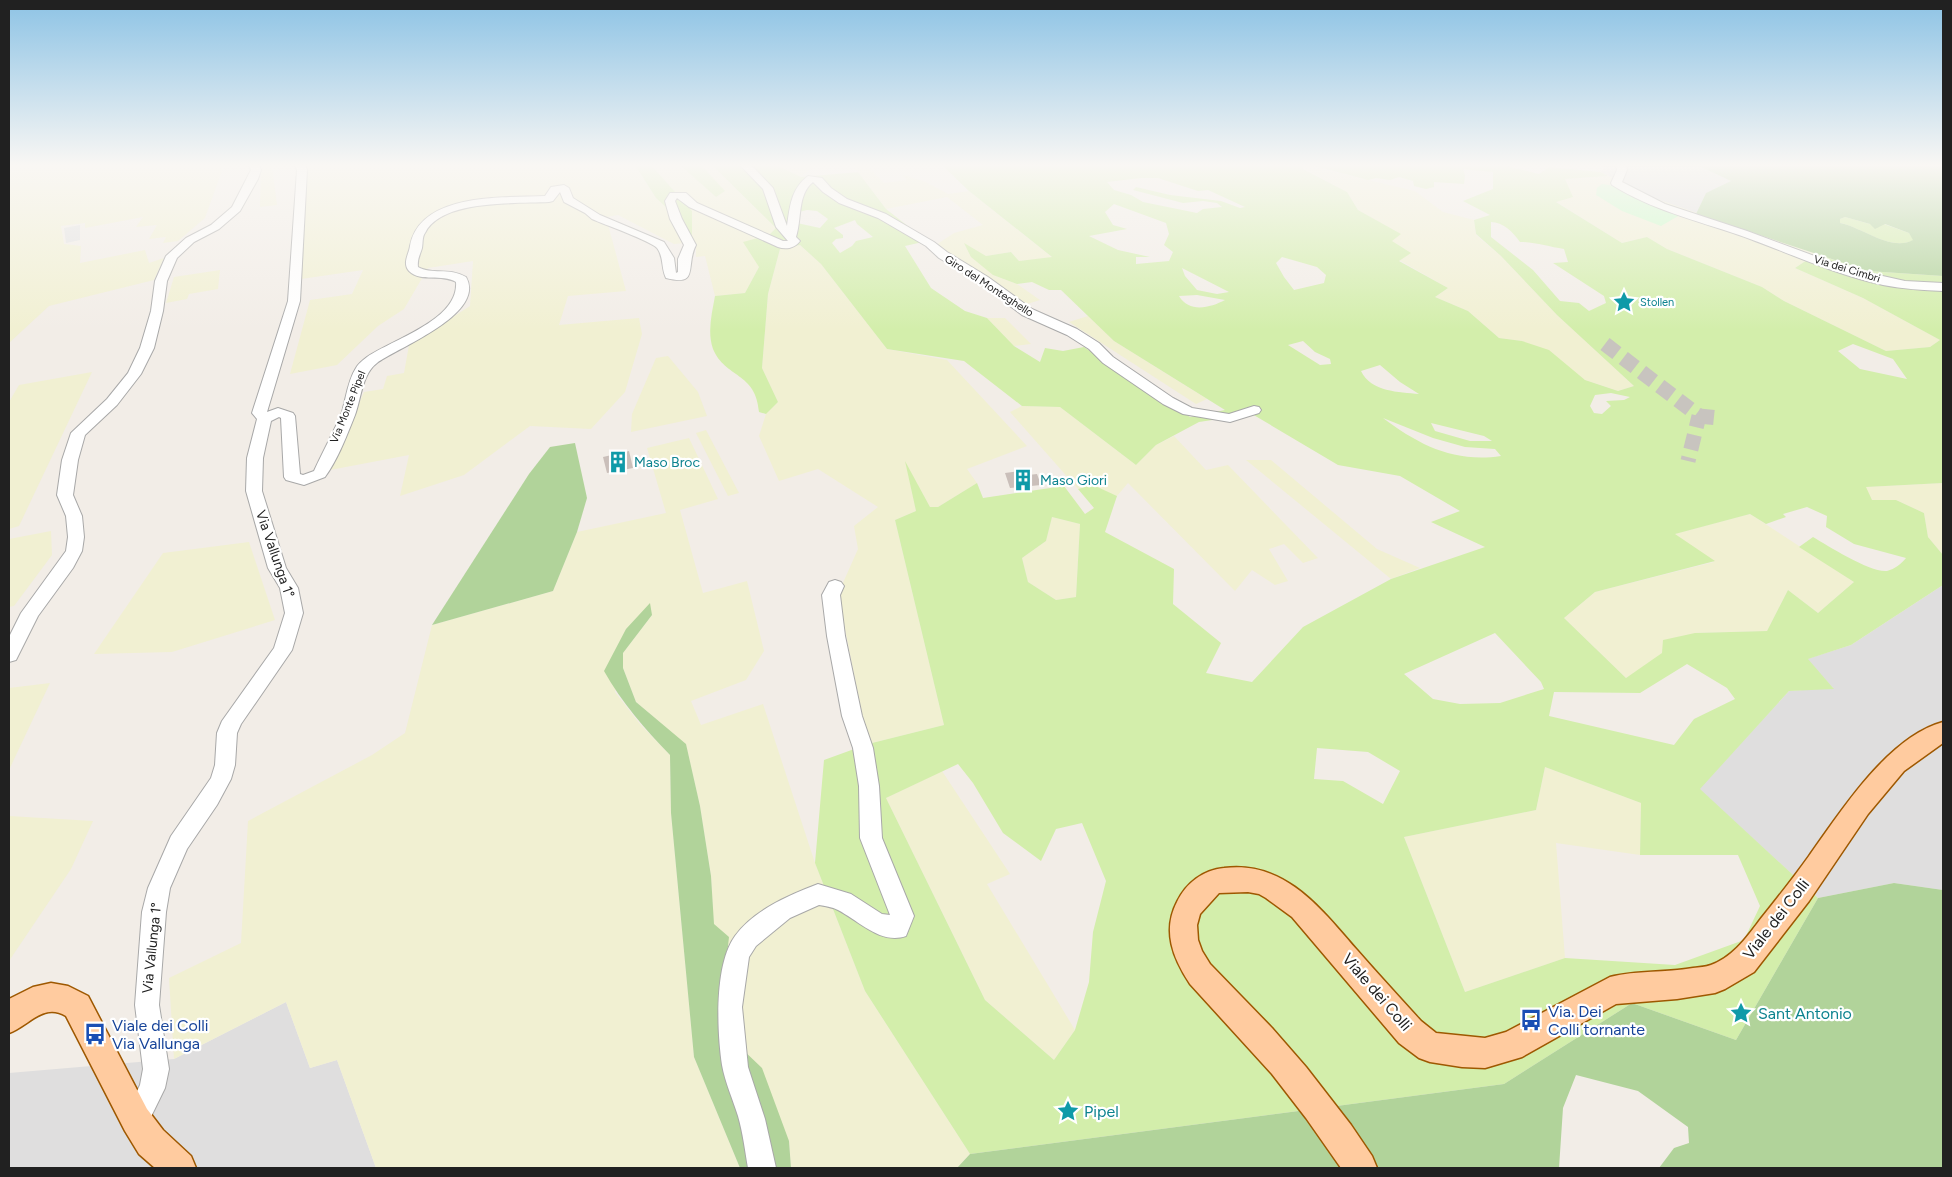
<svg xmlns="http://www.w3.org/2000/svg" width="1952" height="1177" viewBox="0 0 1952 1177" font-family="Figtree,sans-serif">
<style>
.residential{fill:#dfdede}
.farmland{fill:#f1f0d2}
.grass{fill:#d3eeab;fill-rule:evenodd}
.forest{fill:#b1d39a;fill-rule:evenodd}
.park{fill:#c5fdc3}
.parking{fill:#e1e1e1}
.building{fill:#cabfba}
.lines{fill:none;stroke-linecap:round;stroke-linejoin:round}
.minor-tunnel{stroke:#c8c4bf;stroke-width:15;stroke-dasharray:15 8;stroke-linecap:butt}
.minor-casing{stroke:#a8a8a8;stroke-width:2}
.major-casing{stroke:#9e5800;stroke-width:3}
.minor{fill:#fff;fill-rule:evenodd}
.major{fill:#ffcb9f;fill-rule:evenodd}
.labels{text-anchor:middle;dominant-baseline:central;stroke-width:4.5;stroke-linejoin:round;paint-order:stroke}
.far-street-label{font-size:11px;fill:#212121;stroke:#fff}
.far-culture-label{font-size:11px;fill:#0d838f;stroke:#fff;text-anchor:start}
.culture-label{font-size:14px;fill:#0d838f;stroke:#fff;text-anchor:start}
.street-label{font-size:14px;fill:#212121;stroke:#fff}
.near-street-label{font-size:16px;fill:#212121;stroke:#fff}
.near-transit-label{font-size:16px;fill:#164399;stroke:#fff;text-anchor:start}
.near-culture-label{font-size:16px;fill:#0d838f;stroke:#fff;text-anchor:start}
</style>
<rect width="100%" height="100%" fill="#f2ede7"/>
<g class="residential">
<polygon points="1605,165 1697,165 1732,181 1706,193 1696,214 1645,195 1601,172"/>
<polygon points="1943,585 1943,890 1894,883 1818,898 1699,789 1789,691 1833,688 1807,659 1851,645"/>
<polygon points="286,1002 310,1068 337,1060 376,1168 9,1168 9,1073 174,1059"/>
</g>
<g class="farmland">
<polygon points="9,165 224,165 205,218 178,241 163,243 166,237 149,239 157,225 136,227 143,217 85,228 85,223 61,226 64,244 81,246 80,263 145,250 149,263 164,258 154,280 49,306 9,343"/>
<polygon points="272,165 277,205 260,207 261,168"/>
<polygon points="304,165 635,165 656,198 679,219 692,235 692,211 651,165 680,165 716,197 724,191 701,165 712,165 776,228 769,235 759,267 745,293 715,296 705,256 696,257 696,242 674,244 618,215 606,217 626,291 568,296 559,325 639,318 642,334 625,392 591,429 530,426 464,475 400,496 409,455 330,470 364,392 383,389 387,376 404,373 409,345 470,306 473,261 428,268 404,309 378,326 337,365 290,374 310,300 352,294 363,270 301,279 306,168"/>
<polygon points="776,165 815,165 801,177"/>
<polygon points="856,165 866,165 884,183 907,180 903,175 926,182 948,194 969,191 1053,258 1019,261 1011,252 986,256 993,275 1017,284 1040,300 1024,305 936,245 954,233 983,225 947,197 886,209 858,172"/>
<polygon points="1304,165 1415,191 1443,212 1474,220 1476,235 1501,256 1557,315 1634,386 1618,391 1585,380 1569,368 1522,341 1499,338 1468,311 1435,297 1448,288 1399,260 1391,241 1400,234 1358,210 1347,192 1303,168"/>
<polygon points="1608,176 1645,195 1816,254 1795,268 1863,298 1940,340 1930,347 1886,351 1784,301 1762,287 1667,249 1647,237 1622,243 1555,201 1564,179"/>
<polygon points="800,245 821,264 887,349 947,360 1027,446 967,469 977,483 938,507 930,507 906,464 916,511 895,520 944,725 868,744 838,594 858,549 854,526 878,507 818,469 779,481 759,436 766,414 778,402 762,368 768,294 780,249"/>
<polygon points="220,270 218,289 189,294 187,299 166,303 174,277"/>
<polygon points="1088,316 1114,341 1207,399 1196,404 1069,322"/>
<polygon points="987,318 1005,318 1031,344 1014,346"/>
<polygon points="668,356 698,392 707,416 631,432 632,414 656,358"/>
<polygon points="92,372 19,526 9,529 9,402 19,385"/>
<polygon points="1022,406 1060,407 1136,465 1156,445 1174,436 1206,470 1228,465 1318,558 1303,563 1284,544 1269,549 1288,581 1275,585 1252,570 1235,591 1128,483 1117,496 1093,486 1078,489 1010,412"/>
<polygon points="706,430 739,493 728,496 696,433"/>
<polygon points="689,438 718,499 680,510 703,593 747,581 764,651 746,680 691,701 701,725 763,704 815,863 865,991 970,1154 957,1168 791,1168 789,1141 719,1027 711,876 700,806 686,745 636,702 623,668 623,653 652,615 626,629 615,692 640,724 670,755 671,813 694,1057 740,1168 376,1168 337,1060 310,1068 286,1002 174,1059 169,978 241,943 248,821 372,755 405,733 432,625 553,591 577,532 666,513 647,448"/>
<polygon points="1246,460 1271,460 1377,549 1420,568 1391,579"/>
<polygon points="1943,483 1943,555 1928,537 1924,513 1896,500 1872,500 1865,487"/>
<polygon points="1750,514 1854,582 1818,613 1788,590 1767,631 1695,633 1626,678 1564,618 1595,592 1714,562 1674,534"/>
<polygon points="1052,517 1080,524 1076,597 1056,600 1028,582 1022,558 1046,541"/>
<polygon points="51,531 52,555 14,606 9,607 9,539"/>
<polygon points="249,542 275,620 172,652 94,654 163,553"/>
<polygon points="50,683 9,770 9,688"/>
<polygon points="1545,767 1641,803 1640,855 1556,843 1565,958 1465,992 1404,837 1536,810"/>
<polygon points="942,771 1010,874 987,884 1075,1030 1054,1060 985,1000 886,798"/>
<polygon points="9,816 93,821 71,869 9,961"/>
</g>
<g class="grass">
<polygon points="635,165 651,165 692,211 692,235 682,229 679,219 656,198"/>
<polygon points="680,165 701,165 725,191 716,197"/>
<path d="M712 165H776L801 177 858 172 886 209 927 241 905 246 931 288 965 311 987 318 1014 346 1040 362 1045 348 1063 351 1084 347 1190 417 1225 410 1114 341 1061 290H1049L1032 282 1017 284 993 275 971 257 964 243 986 256 1011 252 1019 261 1052 257 969 191 942 165H1276L1289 167 1290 165H1304L1303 169 1347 192 1358 210 1401 234 1392 241 1411 253 1399 261 1448 288 1435 297 1468 311 1499 338 1522 341 1549 350 1585 380 1618 391 1634 386 1557 315 1501 256 1476 234 1474 220 1490 215 1463 201 1493 189V172L1463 169 1465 175 1464 184 1434 182V187L1426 189 1414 186 1413 181 1399 177 1390 180 1376 178 1368 180 1311 165H1503L1539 174 1549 167 1601 172 1608 176 1565 179 1573 197 1556 202 1622 243 1647 237 1667 249 1762 287 1784 301 1886 351 1930 347 1940 340 1863 298 1795 268 1816 254 1868 271 1943 276V483L1866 487 1872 500H1896L1924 513 1928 537 1943 555V585L1851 645 1808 659 1834 689 1789 691 1700 789 1818 898 1736 1040 1632 1003 1504 1084 970 1154 865 991 815 863 824 760 868 744 944 725 895 520 916 511 905 461 930 507H938L977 483 983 498 1064 486 1085 514 1094 508 1078 489 1093 485 1117 496 1105 532 1174 569 1173 604 1221 643 1206 673 1252 682 1303 627 1391 579 1485 547 1431 522 1460 511 1400 476 1338 465 1252 414 1199 422 1156 445 1136 465 1060 407 1022 406 964 361 887 349 821 264 800 245 780 249 768 294 762 368 778 402 766 414 759 412C756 372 725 378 713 349 707 332 712 313 715 296L745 293 759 267 743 242 769 235 776 228ZM1141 178H1158L1198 191 1208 190 1245 207 1240 208 1221 201 1170 195 1136 187 1133 190 1183 203 1203 201 1217 203 1222 207 1203 209 1197 213 1143 202 1131 195 1114 190 1107 182ZM1114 204 1166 223 1169 234 1164 245 1173 252 1169 261 1136 264V257H1150L1118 250 1089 236 1127 229 1113 225 1105 212ZM807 210 817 211 828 219 820 228 797 223 799 212ZM855 220 857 224 873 237 856 241 852 246 840 253 832 243 836 239 843 238V235L834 228ZM1491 222C1503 222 1513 232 1520 242 1535 242 1549 247 1564 249L1568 262 1553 263 1604 296 1606 303 1589 311 1579 303 1560 301 1533 270 1491 237ZM1282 257 1317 267 1326 275 1324 283 1294 290 1284 277 1276 263ZM1182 268 1229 292 1217 294 1197 290 1185 276ZM1197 295 1225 300C1210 308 1189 313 1179 296ZM1303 341 1315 352 1330 359 1331 364 1320 365 1288 345ZM1853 344 1893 359 1907 379 1860 369 1838 351ZM1380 365 1400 382 1419 394C1399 392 1371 392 1361 371ZM1611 393 1630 397 1624 400 1606 401 1611 406 1602 414 1594 413 1590 406 1595 395ZM1383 418 1433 438 1465 447 1495 449 1501 456C1454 463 1419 445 1383 418ZM1431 423 1484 436 1492 441H1470L1435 431ZM1807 507 1827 516 1826 527 1854 544 1906 558C1901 564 1895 569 1887 571 1871 573 1828 546 1813 537L1799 547 1854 582 1818 613 1788 590 1767 631 1695 633 1663 640 1662 653 1626 678 1564 618 1595 592 1715 561 1675 534 1750 514 1766 524 1786 517 1783 514ZM1052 517 1080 524 1076 597 1056 600 1028 582 1022 558 1046 541ZM1495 633 1541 682 1544 689 1500 703 1460 704 1433 699 1404 674ZM1687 664 1727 688 1735 699 1694 719 1674 745 1549 716 1554 692 1640 693ZM1317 748 1368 752 1400 771 1383 804 1343 781 1314 779ZM958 764 973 783 1003 833 1041 861 1056 829 1082 823 1106 881 1093 932 1089 982 1075 1030 1054 1060 985 1000 886 798ZM1545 767 1641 803 1640 855H1738L1760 906 1744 940 1675 965 1565 958 1465 992 1404 837 1536 810Z"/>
<path d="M1845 217 1870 224H1884L1909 233 1914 240C1890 252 1862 227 1840 223V219Z"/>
</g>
<g class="forest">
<path d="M1697 165H1943V276L1868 271 1696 214 1706 193 1731 181ZM1845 217 1870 224 1875 229 1885 224 1909 233 1913 240C1891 252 1862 227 1840 223V219Z"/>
<polygon points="575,443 587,498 577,532 553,591 432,625 529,474 550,447"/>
<path d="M650 603 652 615 623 653V668L636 702 686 744 700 806 711 876 714 924 729 937 719 1027 762 1068 789 1141 791 1168H740L694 1057 671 813 670 755C645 729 622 703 604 671L626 629Z"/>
<polygon points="1894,883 1943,890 1943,1168 1659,1168 1674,1148 1689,1143 1688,1127 1638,1091 1576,1075 1563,1108 1559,1168 957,1168 970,1154 1504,1084 1632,1003 1736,1040 1818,898"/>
</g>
<polygon class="park" points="1602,184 1616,186 1680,215 1661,226 1622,211 1596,195 1597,188"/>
<polygon class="parking" points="80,225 80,240 66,243 64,228"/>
<g class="building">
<polygon points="629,451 633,468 607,473 603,457"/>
<polygon points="1019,471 1020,476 1037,474 1041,485 1010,488 1005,473"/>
</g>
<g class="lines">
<g class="minor-tunnel">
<polyline points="1605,344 1699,416 1688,461"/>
<polyline points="1699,416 1718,418"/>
</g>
<g class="minor-casing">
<g id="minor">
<polygon points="249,165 259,165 261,170 258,179 240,211 219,229 194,242 177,258 167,281 163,311 154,348 141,374 117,405 85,435 78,460 73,495 82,516 84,537 82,551 73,568 38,616 16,660 9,662 9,637 21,613 66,551 68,537 66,516 57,495 62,460 71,433 107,399 128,373 140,348 151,311 155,281 166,256 186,238 211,225 232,207 251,170"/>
<path d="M295 165H305L307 170 300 301 267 412 278 408 293 413 295 416 300 474 303 475 314 471C323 451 334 432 342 412 346 398 348 380 356 368 358 364 363 360 367 357 393 339 459 320 456 282 442 273 421 283 409 271 402 263 409 254 410 246 420 192 504 198 545 196L551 187 564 185 569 188 573 198 600 215 664 242 674 258 676 273 678 272V259L684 245 670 219 665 201 670 193H686L697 203 783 241H788L776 227 763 189 740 165H751L773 188 787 226C790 206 791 189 808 176L822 178 831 188 847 199 886 214 934 242 947 252 988 277 1032 309 1077 329 1099 343 1113 357 1173 398 1192 408 1229 414 1254 406 1259 407 1261 410 1259 413 1230 422 1183 414 1163 404 1103 363 1089 349 1067 335 1022 315 980 283 939 258 926 246 878 218 839 203 823 192 813 182C797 195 802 219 796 237L800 241C795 248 786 250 778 247L689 207 677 198 675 201 682 219 696 245C685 266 700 287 666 278 661 268 664 257 657 248 651 241 603 224 592 219L585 213 564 202 560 192 553 201 549 202C517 204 441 199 425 233 422 237 423 243 422 248 420 255 417 259 418 267 431 275 449 267 466 277 487 314 397 348 377 363 362 374 361 399 355 415 347 435 338 459 325 477L304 485 286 480 284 477 281 418 279 417 271 421 263 458 262 491 286 568 298 588 303 613 292 650 241 724 237 733 235 765 231 779 217 805 187 849 170 888 166 912 159 1005 169 1069 165 1088 145 1129 136 1133 127 1129 123 1120 140 1085 143 1069 135 1005 142 912 148 888 171 836 211 778 215 765 217 733 222 721 274 648 285 613 280 588 268 568 246 491 247 458 257 419 252 413 288 301 297 170Z"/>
<path d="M1616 165H1626L1627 170 1622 182 1665 204 1747 231 1847 268 1905 281 1943 283V291C1923 290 1903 289 1883 285 1833 274 1787 252 1739 235 1695 220 1652 210 1612 185L1611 183 1617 170Z"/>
<path d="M835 580 841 582 844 586 840 595 845 636 862 716 873 748 879 786 882 838 914 916 906 936C881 945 859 921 838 910 832 907 825 906 819 905L790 918 756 946 749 957 742 1007 748 1067 765 1119 776 1168H748C745 1151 743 1133 738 1116 733 1100 725 1082 722 1065 717 1031 714 965 735 936 754 910 789 895 818 884L851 894 882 914 890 915 860 838 859 786 853 748 842 716 827 636 822 595 829 582Z"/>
</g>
</g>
<g class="major-casing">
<g id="major">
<path d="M1943 722V743L1904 771 1868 814 1809 901 1754 972 1725 989 1715 993 1677 999 1616 1004 1522 1057 1485 1068 1462 1067 1430 1062 1419 1058 1399 1043 1292 917 1266 898 1259 894 1248 892 1219 893 1200 914 1197 925 1198 940 1202 951 1210 964 1272 1028 1306 1067 1351 1125 1372 1156 1377 1168H1341L1306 1118 1272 1074 1190 984C1173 958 1162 931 1177 902 1186 883 1203 870 1224 868 1285 860 1322 910 1357 950 1378 974 1400 998 1421 1021L1436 1033 1485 1038 1506 1032 1610 977C1637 970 1665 973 1693 968 1699 967 1706 967 1711 965 1735 956 1748 935 1763 916 1779 896 1794 877 1809 856 1841 811 1888 737 1943 722Z"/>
<path d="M51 983 68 986 88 996 147 1109 163 1130 191 1156 196 1168H155L139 1154 125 1131 66 1016C43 1002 29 1026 9 1033V999L33 987Z"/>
</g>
</g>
<use href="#minor" class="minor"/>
<use href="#major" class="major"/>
</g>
<linearGradient id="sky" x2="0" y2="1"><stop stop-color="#8dc3e5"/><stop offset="0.5" stop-color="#f9f7f4"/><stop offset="1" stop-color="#f9f7f4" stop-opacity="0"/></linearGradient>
<rect width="1952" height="330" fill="url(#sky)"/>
<defs>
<g id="sight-bare" transform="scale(1.725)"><path d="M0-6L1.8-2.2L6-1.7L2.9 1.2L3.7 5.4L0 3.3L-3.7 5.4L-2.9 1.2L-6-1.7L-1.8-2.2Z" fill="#0f9aa8" stroke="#fff" stroke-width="2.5" paint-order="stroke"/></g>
<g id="building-bare" transform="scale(1.725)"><path d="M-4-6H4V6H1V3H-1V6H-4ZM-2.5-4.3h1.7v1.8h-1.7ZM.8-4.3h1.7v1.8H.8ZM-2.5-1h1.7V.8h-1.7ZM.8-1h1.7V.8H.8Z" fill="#0f9aa8" stroke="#fff" stroke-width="2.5" paint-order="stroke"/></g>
<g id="bus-bare" transform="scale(1.725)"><path d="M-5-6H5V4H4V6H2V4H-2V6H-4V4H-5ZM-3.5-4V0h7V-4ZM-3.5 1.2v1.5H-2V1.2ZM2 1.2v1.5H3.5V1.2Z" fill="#1a4fb4" stroke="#fff" stroke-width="2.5" paint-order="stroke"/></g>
</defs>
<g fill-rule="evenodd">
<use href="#sight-bare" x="1624" y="302"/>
<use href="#building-bare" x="618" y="462"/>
<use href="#building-bare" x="1023" y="480"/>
<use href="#sight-bare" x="1741" y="1013"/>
<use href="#bus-bare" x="1531" y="1020"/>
<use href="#bus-bare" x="95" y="1034"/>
<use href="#sight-bare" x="1068" y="1111"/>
</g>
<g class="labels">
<g class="far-street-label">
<text transform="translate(1847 269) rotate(17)">Via dei Cimbri</text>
<text transform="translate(989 286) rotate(33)">Giro del Monteghello</text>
<text transform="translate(348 407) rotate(-68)">Via Monte Pipel</text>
</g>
<g class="far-culture-label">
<text x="1640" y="302">Stollen</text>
</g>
<g class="culture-label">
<text x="634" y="462">Maso Broc</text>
<text x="1040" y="480">Maso Giori</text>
</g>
<g class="street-label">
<text transform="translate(275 554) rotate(71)">Via Vallunga 1°</text>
<text transform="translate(152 948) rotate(-84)">Via Vallunga 1°</text>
</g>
<g class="near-street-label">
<text transform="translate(1776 919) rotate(-52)">Viale dei Colli</text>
<text transform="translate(1377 992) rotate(49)">Viale dei Colli</text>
</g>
<g class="near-transit-label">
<text x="1548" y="1011">Via. Dei<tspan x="1548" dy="18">Colli tornante</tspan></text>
<text x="112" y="1025">Viale dei Colli<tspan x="112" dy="18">Via Vallunga</tspan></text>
</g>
<g class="near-culture-label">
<text x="1758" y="1013">Sant Antonio</text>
<text x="1084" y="1111">Pipel</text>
</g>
</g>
<rect width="1952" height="1177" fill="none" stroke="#212121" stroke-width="20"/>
</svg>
